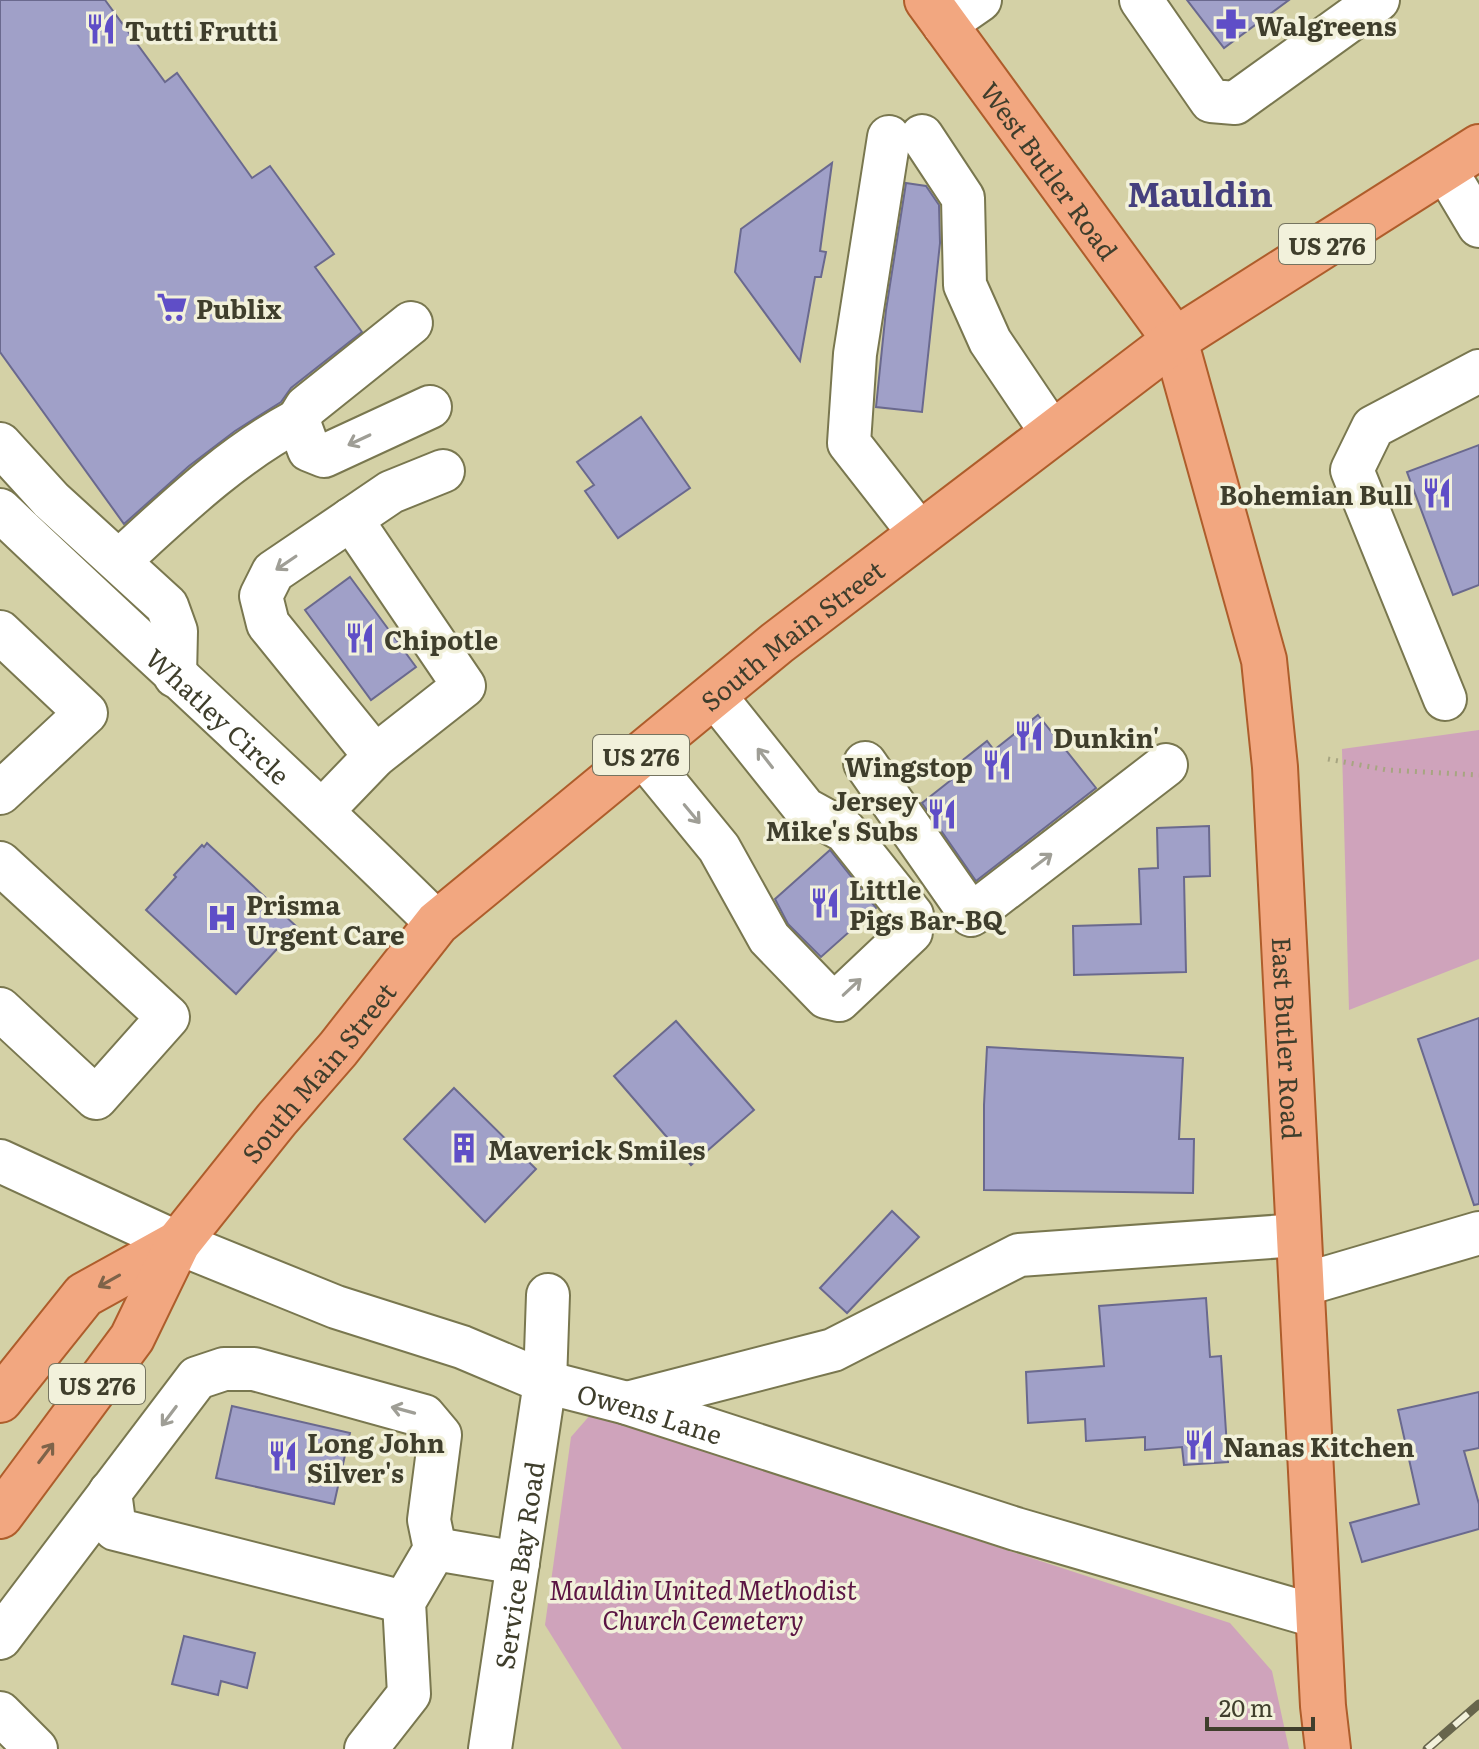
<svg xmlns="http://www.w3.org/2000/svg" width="1479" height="1749" viewBox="0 0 1479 1749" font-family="Literata,serif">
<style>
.green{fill:#cfa3bb}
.building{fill:#a0a0c8;stroke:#6a698e;stroke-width:2}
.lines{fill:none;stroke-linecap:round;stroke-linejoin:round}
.minor-casing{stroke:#79774f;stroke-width:46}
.major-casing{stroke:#ae5d2b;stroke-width:48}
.path{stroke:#a7a581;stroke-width:5;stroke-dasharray:2 6;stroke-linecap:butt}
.minor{stroke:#fff;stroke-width:42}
.major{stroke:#f2a780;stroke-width:44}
.rail-casing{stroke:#67654c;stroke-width:9}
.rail{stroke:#f2f1db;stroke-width:6;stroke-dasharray:18;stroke-linecap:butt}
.oneway{stroke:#9f9e96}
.oneway2{stroke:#7e6349}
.labels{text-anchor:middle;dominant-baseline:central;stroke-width:7;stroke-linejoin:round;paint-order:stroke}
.shield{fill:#f2f1db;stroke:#757460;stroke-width:2}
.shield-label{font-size:24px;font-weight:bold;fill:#3f3e2c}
.poi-label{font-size:26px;font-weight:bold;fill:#3f3e2c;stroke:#f2f1db;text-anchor:start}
.street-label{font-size:26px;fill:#3f3e2c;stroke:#f2f1db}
.park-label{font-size:26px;font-style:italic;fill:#5b1443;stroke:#f2f1db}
.district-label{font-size:34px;font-weight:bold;fill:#45407e;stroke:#f2f1db}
</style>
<rect width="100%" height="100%" fill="#d4d1a6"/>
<g class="green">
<polygon points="1479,730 1479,959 1349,1010 1342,749"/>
<polygon points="591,1414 1230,1623 1272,1671 1289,1749 622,1749 545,1625 571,1437"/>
</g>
<g class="building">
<polygon points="0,0 105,0 165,82 177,73 252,178 270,166 334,254 315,267 362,332 291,388 281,402 235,431 189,466 124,524 0,352"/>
<polygon points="1187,0 1289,0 1224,48"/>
<polygon points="832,163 820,251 826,252 821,277 815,277 800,361 735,272 741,229"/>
<polygon points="906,183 926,186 939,205 940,243 922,412 876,407 886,310"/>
<polygon points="641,417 690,488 618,538 585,491 594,485 577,462"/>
<polygon points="1479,445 1479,585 1453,595 1407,472"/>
<polygon points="350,577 416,667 371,700 305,610"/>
<polygon points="1038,715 1096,788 976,881 922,803 960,773 954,767 987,741 994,750"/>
<polygon points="1209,826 1210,876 1184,877 1186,972 1074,975 1073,926 1141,924 1139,869 1158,868 1157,828"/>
<polygon points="207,843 297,927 236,994 146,910 176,877 174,875 202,845 204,847"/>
<polygon points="830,850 876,908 821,957 788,924 775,899"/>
<polygon points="1479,1018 1479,1204 1474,1205 1418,1039"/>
<polygon points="676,1021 754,1110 691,1165 614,1076"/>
<polygon points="987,1047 1183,1058 1179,1139 1194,1139 1193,1193 984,1190 984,1105"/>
<polygon points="454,1088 536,1169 485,1222 404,1139"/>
<polygon points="892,1211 919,1237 847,1313 820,1288"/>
<polygon points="1206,1298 1210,1357 1221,1356 1228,1462 1184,1465 1182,1447 1145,1450 1145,1437 1086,1441 1085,1419 1028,1423 1026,1372 1104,1366 1099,1306"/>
<polygon points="1479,1392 1479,1448 1464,1451 1479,1504 1479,1529 1362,1562 1350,1523 1419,1504 1398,1410"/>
<polygon points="232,1406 350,1433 334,1504 216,1478"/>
<polygon points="184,1636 255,1653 247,1688 221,1681 218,1695 172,1684"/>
</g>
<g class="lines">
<g class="minor-casing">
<g id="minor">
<polyline points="1141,0 1211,101 1235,103 1378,0"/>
<polyline points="944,25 980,0"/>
<polyline points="922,136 963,198 965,285 990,341 1052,433"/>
<polyline points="889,137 855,354 849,443 920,534"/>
<polyline points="1445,169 1479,226"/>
<polyline points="411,323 306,407 298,420 309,450 324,456 430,407"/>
<polyline points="0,444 51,500 167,606 176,631 175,676"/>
<path id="s1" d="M0 510C145 648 295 782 437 923"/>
<path d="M119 561C175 510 230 456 298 420"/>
<polyline points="0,632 86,713 0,793"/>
<polyline points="1445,699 1352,470 1373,427 1479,371"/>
<polyline points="642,754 719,848 769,938 826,997 839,1000 911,932 912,915 845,831 805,809 714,695"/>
<polyline points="375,756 268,624 261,596 273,572 391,492 443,471"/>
<polyline points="865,763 971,915 1166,765"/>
<polyline points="323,810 375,756 464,686 351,519"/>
<polyline points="0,863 168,1017 96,1098 0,1009"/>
<path id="s2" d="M0 1161 178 1243 336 1307 462 1347 545 1382 627 1403 1016 1529 1319 1617"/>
<polyline points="1302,1285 1479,1233"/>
<polyline points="627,1403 833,1350 1019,1255 1299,1235"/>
<polyline points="110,1492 115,1529 404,1602"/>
<polyline points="435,1549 518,1563"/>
<polyline points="0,1638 197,1378 224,1369 254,1369 424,1416 440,1435 429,1520 435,1549 404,1602 409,1694 366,1749"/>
<polyline points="0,1713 36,1749"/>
<path id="s3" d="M490 1749 545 1382 548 1295"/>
</g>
</g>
<g class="major-casing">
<g id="major">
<path id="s4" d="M927 0 1175 340 1264 660 1275 767 1323 1706 1328 1749"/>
<polyline points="0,1400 84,1295 178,1243"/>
<path id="s5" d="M0 1516 132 1338 178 1243 277 1119 338 1049 437 923 777 643 1175 340 1479 147"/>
</g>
</g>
<polyline class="path" points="1328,759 1387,770 1479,775"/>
<use href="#minor" class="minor"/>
<use href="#major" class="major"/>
<g class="rail-casing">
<polyline id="rail" points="1427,1749 1479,1704"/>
</g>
<use href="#rail" class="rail"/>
</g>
<defs><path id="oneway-shaft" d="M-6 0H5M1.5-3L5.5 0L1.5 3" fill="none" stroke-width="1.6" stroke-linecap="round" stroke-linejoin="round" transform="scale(2)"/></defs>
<g class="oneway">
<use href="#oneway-shaft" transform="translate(359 440) rotate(155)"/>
<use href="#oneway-shaft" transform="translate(286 563) rotate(146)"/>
<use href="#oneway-shaft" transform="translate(765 758) rotate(-128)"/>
<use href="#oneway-shaft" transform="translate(692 814) rotate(50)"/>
<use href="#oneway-shaft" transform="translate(1042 861) rotate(-37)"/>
<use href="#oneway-shaft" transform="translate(852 987) rotate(-43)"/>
<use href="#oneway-shaft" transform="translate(403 1410) rotate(-165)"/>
<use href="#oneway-shaft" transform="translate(169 1416) rotate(127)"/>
</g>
<g class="oneway2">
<use href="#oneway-shaft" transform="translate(109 1281) rotate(151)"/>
<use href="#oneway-shaft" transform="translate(46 1453) rotate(-53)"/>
</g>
<defs>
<g id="pharmacy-bare" transform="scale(2.4)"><path d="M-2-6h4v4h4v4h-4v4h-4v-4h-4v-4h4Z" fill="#5f4ec7" stroke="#f2f1db" stroke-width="2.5" paint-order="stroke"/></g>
<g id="restaurant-bare" transform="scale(2.4)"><path d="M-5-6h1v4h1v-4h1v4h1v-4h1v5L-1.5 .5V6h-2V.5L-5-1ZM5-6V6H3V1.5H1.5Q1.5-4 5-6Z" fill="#5f4ec7" stroke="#f2f1db" stroke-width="2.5" paint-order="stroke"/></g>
<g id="supermarket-bare" transform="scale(2.4)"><path d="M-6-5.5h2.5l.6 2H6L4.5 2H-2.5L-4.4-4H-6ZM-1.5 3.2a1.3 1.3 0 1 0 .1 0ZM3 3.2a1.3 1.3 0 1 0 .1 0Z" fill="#5f4ec7" stroke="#f2f1db" stroke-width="2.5" paint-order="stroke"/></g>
<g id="hospital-bare" transform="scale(2.4)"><path d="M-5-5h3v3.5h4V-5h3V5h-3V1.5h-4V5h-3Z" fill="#5f4ec7" stroke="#f2f1db" stroke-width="2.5" paint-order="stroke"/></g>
<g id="building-bare" transform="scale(2.4)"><path d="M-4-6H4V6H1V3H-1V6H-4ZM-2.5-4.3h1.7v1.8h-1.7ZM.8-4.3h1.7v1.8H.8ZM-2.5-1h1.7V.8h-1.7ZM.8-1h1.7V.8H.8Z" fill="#5f4ec7" stroke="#f2f1db" stroke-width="2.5" paint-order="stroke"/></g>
</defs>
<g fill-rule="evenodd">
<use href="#pharmacy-bare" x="1231" y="24"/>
<use href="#restaurant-bare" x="101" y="29"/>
<use href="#supermarket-bare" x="172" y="307"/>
<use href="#restaurant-bare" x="1437" y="493"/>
<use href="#restaurant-bare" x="360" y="638"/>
<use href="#restaurant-bare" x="1029" y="736"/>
<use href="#restaurant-bare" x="997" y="765"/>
<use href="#restaurant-bare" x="942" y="814"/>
<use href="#restaurant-bare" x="825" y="903"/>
<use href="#hospital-bare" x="222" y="918"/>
<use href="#building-bare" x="464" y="1148"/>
<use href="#restaurant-bare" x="1199" y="1445"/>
<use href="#restaurant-bare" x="283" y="1456"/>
</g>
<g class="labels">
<g class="shield">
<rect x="1279" y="224" width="96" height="40" rx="6"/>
<rect x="593" y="735" width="96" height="40" rx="6"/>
<rect x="49" y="1364" width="96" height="40" rx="6"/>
</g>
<g class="shield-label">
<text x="1327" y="244">US 276</text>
<text x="641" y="755">US 276</text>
<text x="97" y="1384">US 276</text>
</g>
<g class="poi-label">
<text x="1255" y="24">Walgreens</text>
<text x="125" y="29">Tutti Frutti</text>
<text x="196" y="307">Publix</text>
<text x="1413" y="493" text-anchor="end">Bohemian Bull</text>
<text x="384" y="638">Chipotle</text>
<text x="1053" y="736">Dunkin'</text>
<text x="973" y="765" text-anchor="end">Wingstop</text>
<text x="918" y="799" text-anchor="end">Jersey<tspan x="918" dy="30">Mike's Subs</tspan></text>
<text x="849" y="888">Little<tspan x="849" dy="30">Pigs Bar-BQ</tspan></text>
<text x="246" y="903">Prisma<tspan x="246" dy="30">Urgent Care</tspan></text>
<text x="488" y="1148">Maverick Smiles</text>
<text x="307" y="1441">Long John<tspan x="307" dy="30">Silver's</tspan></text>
<text x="1223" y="1445">Nanas Kitchen</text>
</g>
<g class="street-label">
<text stroke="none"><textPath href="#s4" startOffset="210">West Butler Road</textPath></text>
<text stroke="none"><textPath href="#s5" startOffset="1196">South Main Street</textPath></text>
<text stroke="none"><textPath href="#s1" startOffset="300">Whatley Circle</textPath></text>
<text stroke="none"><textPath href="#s4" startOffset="1132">East Butler Road</textPath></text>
<text stroke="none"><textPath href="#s5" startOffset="548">South Main Street</textPath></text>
<text stroke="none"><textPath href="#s2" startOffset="698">Owens Lane</textPath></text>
<text stroke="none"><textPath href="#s3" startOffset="186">Service Bay Road</textPath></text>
</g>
<g class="park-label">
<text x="703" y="1588">Mauldin United Methodist<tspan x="703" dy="30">Church Cemetery</tspan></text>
</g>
<g class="district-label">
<text x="1200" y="192">Mauldin</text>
</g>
</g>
<path d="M1207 1717v12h106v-12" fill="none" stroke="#3f3e2c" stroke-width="4"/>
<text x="1219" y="1717" font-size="24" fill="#3f3e2c" stroke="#f2f1db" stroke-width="6" paint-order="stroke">20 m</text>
</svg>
